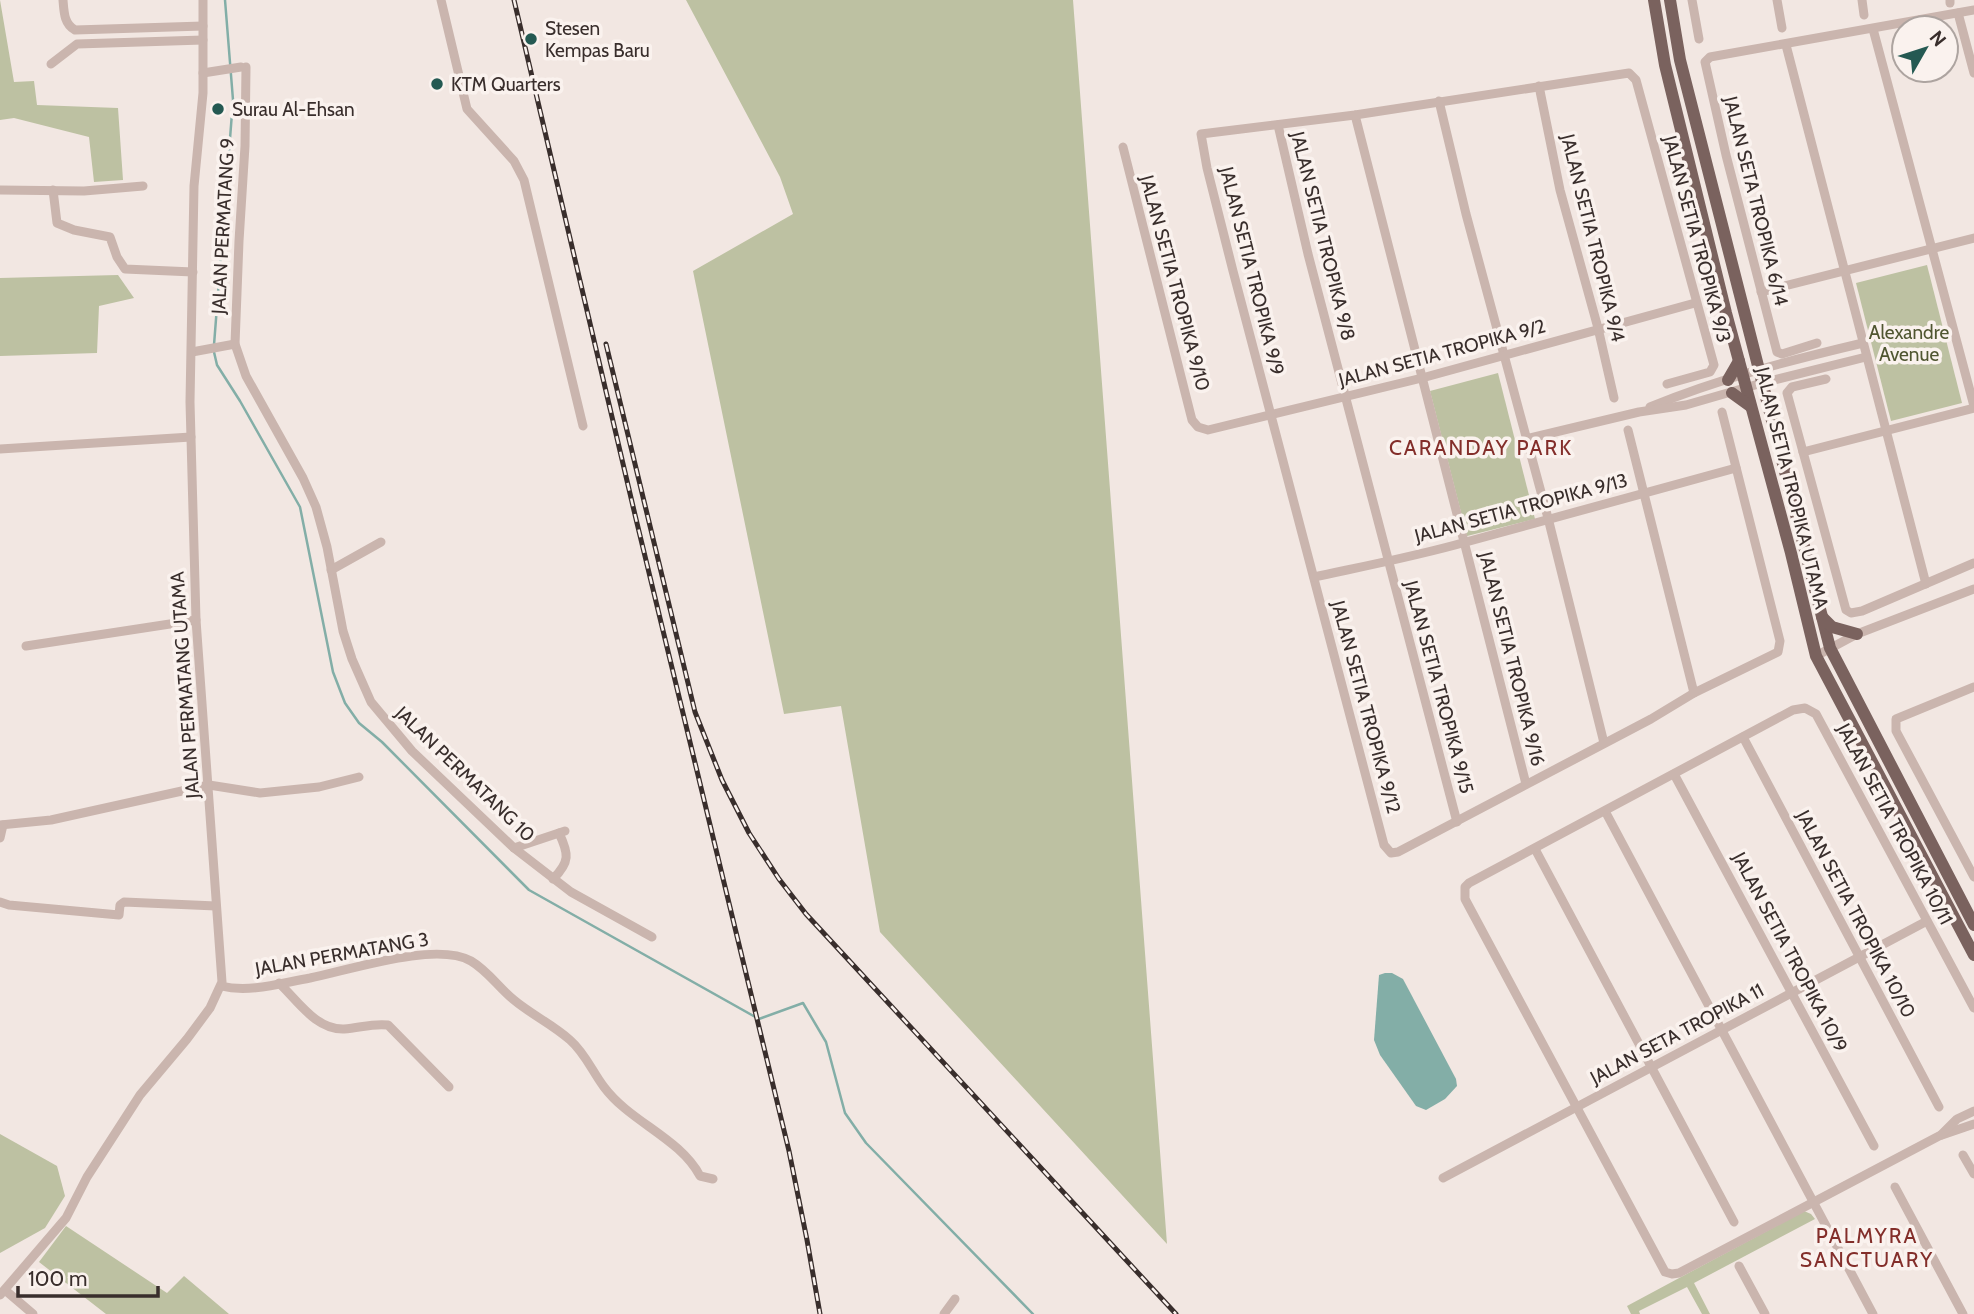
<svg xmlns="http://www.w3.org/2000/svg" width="1974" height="1314" viewBox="0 0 1974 1314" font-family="Cabin,sans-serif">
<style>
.green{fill:#bdc1a2}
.water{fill:#83aea7}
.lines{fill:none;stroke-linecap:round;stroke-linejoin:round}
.stream{stroke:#83aea7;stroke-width:2.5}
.minor{stroke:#cab5ae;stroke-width:9}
.major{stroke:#7a625e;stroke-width:12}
.rail-casing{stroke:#392e2c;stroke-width:5}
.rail{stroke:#faf2ee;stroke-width:2.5;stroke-dasharray:8;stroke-linecap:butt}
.poi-dot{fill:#245952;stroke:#faf2ee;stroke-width:2.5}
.labels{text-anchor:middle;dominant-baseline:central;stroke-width:7;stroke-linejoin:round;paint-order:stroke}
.poi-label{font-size:19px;fill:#392e2c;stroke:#faf2ee;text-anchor:start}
.street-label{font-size:19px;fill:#392e2c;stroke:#faf2ee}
.park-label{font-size:19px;fill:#505631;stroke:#faf2ee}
.neighbourhood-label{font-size:21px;letter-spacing:2px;fill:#832e2a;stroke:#faf2ee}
</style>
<rect width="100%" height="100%" fill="#f2e7e2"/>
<g class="green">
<polygon points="0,0 14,82 34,81 37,105 118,108 123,180 94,182 89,137 14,118 0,120"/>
<polygon points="686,0 1073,0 1167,1244 880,932 841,706 784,714 693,271 793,214 780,177"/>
<polygon points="1927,265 1962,403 1891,421 1856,283"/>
<polygon points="118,275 134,298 99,306 97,353 0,356 0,278"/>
<polygon points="1498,373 1535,519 1467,536 1430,391"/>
<polygon points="0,1134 57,1166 65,1196 45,1228 0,1253"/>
<polygon points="1804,1211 1811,1214 1815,1219 1694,1283 1710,1314 1702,1314 1687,1287 1639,1311 1640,1314 1631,1314 1627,1306"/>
<polygon points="66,1226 167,1293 184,1276 229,1314 106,1314 39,1262"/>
</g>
<polygon class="water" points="1385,973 1392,973 1403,979 1456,1079 1457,1086 1445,1099 1426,1110 1416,1106 1380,1055 1374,1040 1379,975"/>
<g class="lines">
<g class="stream">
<polyline points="214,345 233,100 225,0"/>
<polyline points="214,352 217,365 240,401 300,507 333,672 345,703 359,723 382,742 529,890 759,1019 803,1003 826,1042 845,1113 866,1143 1033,1314"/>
</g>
<g class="minor">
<path d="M63 0C64 12 64 24 75 30L203 26"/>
<polyline points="441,0 467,109 514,161 524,180 583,426"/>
<polyline points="1692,0 1699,39"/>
<polyline points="1777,0 1782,28"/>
<polyline points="1862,0 1864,15"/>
<polyline points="1950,0 1950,3"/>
<polyline points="1958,13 1974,73"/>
<polyline points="1873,29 1974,406"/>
<polyline points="1786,45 1926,584"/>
<polyline points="51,64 77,44 203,40"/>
<polyline points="246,67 245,146 239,241 235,344 246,376 303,478 316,507 327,547 343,631 352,659 371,702 412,751 514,848 571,892 652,937"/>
<polyline points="203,73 241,67"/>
<polyline points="1539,86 1560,190 1598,328 1614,398"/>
<polyline points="1439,101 1466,214 1548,518 1604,743"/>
<polyline points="1355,115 1526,784"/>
<polyline points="1278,125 1308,254 1457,822"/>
<polyline points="1123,147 1192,420 1198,427 1208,430 1422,378 1695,303"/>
<polyline points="0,190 84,191 143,186"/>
<polyline points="53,190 57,223 74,230 110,237 117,257 125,269 193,272"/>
<polyline points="1761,292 1974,238"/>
<polyline points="1817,343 1782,354 1777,352 1726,155 1705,62 1710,57 1974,10"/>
<polyline points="192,352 235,344"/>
<polyline points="1826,379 1792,387 1787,393 1846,610 1851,613 1862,611 1974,563"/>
<polyline points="1667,384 1710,372 1714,365 1636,80 1629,73 1355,115 1201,134 1207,168 1233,271 1384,845 1391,853 1398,852 1651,719 1694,693 1778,652 1780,641 1722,412"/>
<path d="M1650 407C1718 379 1791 360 1863 343"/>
<polyline points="1628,430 1694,693"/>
<polyline points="1526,439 1639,412 1686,405 1762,383 1866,357"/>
<polyline points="0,449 191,437"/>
<polyline points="1803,452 1974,408"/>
<polyline points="331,570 381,542"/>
<path d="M1314 577C1365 566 1417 556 1466 542 1556 517 1646 492 1736 468"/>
<polyline points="26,646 196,620"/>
<polyline points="1816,656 1857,634 1974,589"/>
<polyline points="1974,687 1896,719 1896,731 1974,877"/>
<polyline points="1743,737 1939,1107"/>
<polyline points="1674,774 1874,1146"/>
<polyline points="1605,811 1873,1314"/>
<polyline points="0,825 51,820 209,785 260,793 319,787 359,777"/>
<polyline points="0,838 3,825"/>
<polyline points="514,848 565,831"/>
<polyline points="1535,849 1734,1222"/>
<path d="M553 879C570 862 569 854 559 833"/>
<polyline points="0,902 9,905 119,915 120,905 124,902 216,906"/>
<path d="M279 983C298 1001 316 1030 344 1029 360 1028 372 1023 388 1025L449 1087"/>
<path d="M221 986C250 993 281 983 310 978 350 970 436 941 471 961 488 971 499 988 514 1000 532 1015 552 1024 570 1040 585 1053 592 1071 604 1087 630 1122 680 1138 700 1176L713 1179"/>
<polyline points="1974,1008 1816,714 1805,708 1793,710 1469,883 1465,887 1465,899 1665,1272 1672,1274 1679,1273 1939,1136 1974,1124"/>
<polyline points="1941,1135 1957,1119 1974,1111"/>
<polyline points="1963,1155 1974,1174"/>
<polyline points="1443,1178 1927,921"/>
<polyline points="1895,1187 1963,1314"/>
<polyline points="1739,1266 1765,1314"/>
<polyline points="5,1290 33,1314"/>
<polyline points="0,1295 66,1218 87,1177 140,1095 187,1039 210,1008 222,982 196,620 190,402 194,186 203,93 203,0"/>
<polyline points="944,1314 955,1299"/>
</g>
<g class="major">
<polyline points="1654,0 1665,65 1726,313 1791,553 1816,656 1974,955"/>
<polyline points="1670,0 1680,60 1830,648 1974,925"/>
<polyline points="1728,380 1739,361"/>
<polyline points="1732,393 1750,406"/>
<polyline points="1822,617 1832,627 1857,634"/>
</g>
<g class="rail-casing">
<g id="rail">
<polyline points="514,0 636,519 789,1151 807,1240 820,1314"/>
<polyline points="606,344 695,712 722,780 749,833 779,879 806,914 1176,1314"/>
</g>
</g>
<use href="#rail" class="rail"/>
</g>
<g class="poi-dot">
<circle cx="531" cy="39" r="7"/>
<circle cx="437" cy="84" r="7"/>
<circle cx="218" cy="109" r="7"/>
</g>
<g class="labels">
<g class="poi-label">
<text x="545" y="28">Stesen<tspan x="545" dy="22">Kempas Baru</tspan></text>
<text x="451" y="84">KTM Quarters</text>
<text x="232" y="109">Surau Al-Ehsan</text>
</g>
<g class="street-label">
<text transform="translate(1756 201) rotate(76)">JALAN SETA TROPIKA 6/14</text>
<text transform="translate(223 226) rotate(-87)">JALAN PERMATANG 9</text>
<text transform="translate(1323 236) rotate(76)">JALAN SETIA TROPIKA 9/8</text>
<text transform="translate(1593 238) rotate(76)">JALAN SETIA TROPIKA 9/4</text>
<text transform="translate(1697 239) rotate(75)">JALAN SETIA TROPIKA 9/3</text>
<text transform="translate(1252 271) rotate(76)">JALAN SETIA TROPIKA 9/9</text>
<text transform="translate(1175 283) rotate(75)">JALAN SETIA TROPIKA 9/10</text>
<text transform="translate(1442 353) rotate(-15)">JALAN SETIA TROPIKA 9/2</text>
<text transform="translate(1792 488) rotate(76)">JALAN SETIA TROPIKA UTAMA</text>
<text transform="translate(1521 508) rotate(-15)">JALAN SETIA TROPIKA 9/13</text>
<text transform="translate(1512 659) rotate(76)">JALAN SETIA TROPIKA 9/16</text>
<text transform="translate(185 685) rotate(-94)">JALAN PERMATANG UTAMA</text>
<text transform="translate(1439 687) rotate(75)">JALAN SETIA TROPIKA 9/15</text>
<text transform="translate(1366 707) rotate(75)">JALAN SETIA TROPIKA 9/12</text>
<text transform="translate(465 774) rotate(44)">JALAN PERMATANG 10</text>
<text transform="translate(1895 824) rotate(62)">JALAN SETIA TROPIKA 10/11</text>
<text transform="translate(1856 914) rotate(62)">JALAN SETIA TROPIKA 10/10</text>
<text transform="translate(1790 952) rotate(62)">JALAN SETIA TROPIKA 10/9</text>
<text transform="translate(342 954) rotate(-10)">JALAN PERMATANG 3</text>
<text transform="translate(1677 1034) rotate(-28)">JALAN SETA TROPIKA 11</text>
</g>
<g class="park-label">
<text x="1909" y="332">Alexandre<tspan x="1909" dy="22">Avenue</tspan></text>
</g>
<g class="neighbourhood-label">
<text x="1481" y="447">CARANDAY PARK</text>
<text x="1867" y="1235">PALMYRA<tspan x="1867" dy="24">SANCTUARY</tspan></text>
</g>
</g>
<g transform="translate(1925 49) rotate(51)"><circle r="33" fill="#faf2ee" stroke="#ada4a0" stroke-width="2"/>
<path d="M0-5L12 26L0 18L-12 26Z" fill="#245952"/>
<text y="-10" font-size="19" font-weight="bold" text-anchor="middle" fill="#392e2c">N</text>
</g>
<path d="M18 1286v10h140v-10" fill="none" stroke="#392e2c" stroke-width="3.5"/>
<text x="28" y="1286" font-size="21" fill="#392e2c" stroke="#faf2ee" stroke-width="5" paint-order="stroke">100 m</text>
</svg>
